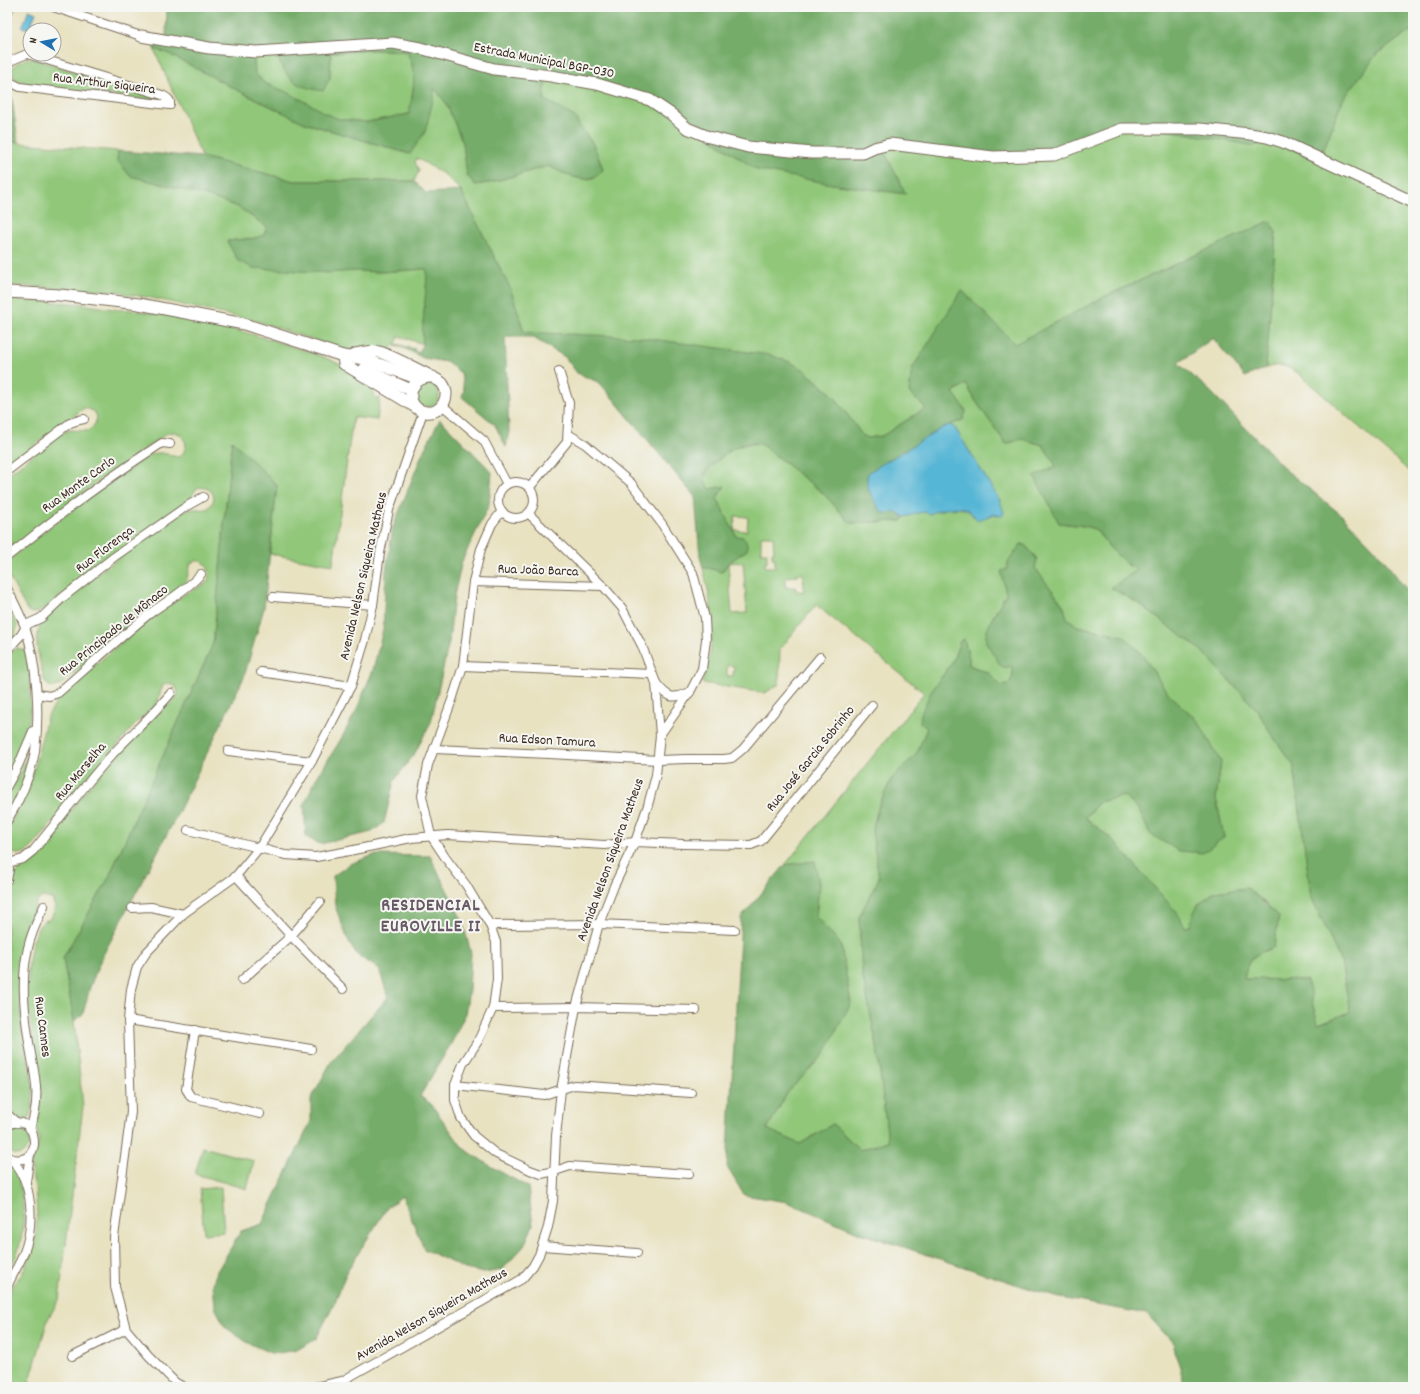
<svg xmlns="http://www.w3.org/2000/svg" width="1420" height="1394" viewBox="0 0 1420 1394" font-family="Dekko,sans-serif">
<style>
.green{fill:#91c779;stroke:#66784c;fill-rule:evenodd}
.forest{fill:#74ac69;stroke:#586b44;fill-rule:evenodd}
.water{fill:#56b6d5;stroke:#48707a}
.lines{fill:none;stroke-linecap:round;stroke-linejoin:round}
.minor-casing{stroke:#786a57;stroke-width:10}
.tertiary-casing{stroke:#786a57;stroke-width:13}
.minor{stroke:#fff;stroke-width:8}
.tertiary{stroke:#fff;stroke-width:11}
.labels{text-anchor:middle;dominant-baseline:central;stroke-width:4;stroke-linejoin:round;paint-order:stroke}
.street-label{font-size:14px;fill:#3b2a1e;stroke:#f6f6f2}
.district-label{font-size:18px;font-weight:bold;letter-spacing:1px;fill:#685a67;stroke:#f6f6f2}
</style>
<rect width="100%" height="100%" fill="#f6f6f2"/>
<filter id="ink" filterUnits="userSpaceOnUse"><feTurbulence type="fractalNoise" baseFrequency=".025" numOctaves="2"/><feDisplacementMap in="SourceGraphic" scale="8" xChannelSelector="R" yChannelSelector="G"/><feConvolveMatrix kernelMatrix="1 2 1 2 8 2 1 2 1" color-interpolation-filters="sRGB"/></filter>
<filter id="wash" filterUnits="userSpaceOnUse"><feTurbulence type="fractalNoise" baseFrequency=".012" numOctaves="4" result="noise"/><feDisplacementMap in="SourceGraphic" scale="16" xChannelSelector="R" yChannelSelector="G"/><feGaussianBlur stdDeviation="0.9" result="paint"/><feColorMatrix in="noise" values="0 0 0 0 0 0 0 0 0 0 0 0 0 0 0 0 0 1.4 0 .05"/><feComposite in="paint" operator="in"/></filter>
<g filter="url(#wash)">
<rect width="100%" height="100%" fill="#e8e2c1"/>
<g class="green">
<polygon points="7,7 16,7 10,20 7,19"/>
<path d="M1413 29V476L1402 465 1298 373C1286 366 1280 363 1266 368L1276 232 1270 221 1104 297 1015 345 962 291 912 369 909 393 926 408 882 436 868 438 862 435 833 395 804 370 790 362 524 332 511 290 461 191 445 175 417 158 415 162 419 171 414 181H294L202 157 154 49 165 52 241 92 305 123 410 154 434 87 446 103 463 143 467 175 475 185 489 183 548 166C564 173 591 190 603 169L593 144 580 127 575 117 544 100 546 75 650 97 757 170 879 140 997 155 1122 125 1267 137 1319 162 1342 101 1377 54Z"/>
<path d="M368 50H389L407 52C418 73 413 91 409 114L367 122 339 119 326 114 315 107 289 93 264 83 255 73 254 59 263 56H276L330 78 331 52H348Z"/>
<path d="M30 58 158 98 159 100 156 101 28 84C4 78 9 63 30 58Z"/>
<path d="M7 142 118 151 117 160 238 207 267 227 264 235 255 238 227 241 353 271 380 272 427 269C427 294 422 319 423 344L399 336 395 346 392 345 391 349 394 351 393 353 343 350 260 322 147 297 125 294 123 292 89 289 87 290 7 285Z"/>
<path d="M7 299 85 304 87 305 121 310 123 309C181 316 238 328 293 347 309 352 326 357 341 365 352 370 362 378 372 385L374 390 373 394 376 399 380 398 377 420 353 417 333 565 270 554 277 485 232 440 213 644 107 881 63 958 74 1021 83 1107 59 1300 48 1319 28 1387H7V1301L12 1287 22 1274 30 1257 36 1234 37 1214 35 1187 32 1175 31 1162 38 1146 39 1137 35 1127 41 1094 27 1000 29 960 32 944 39 926 44 921 48 920 52 916 55 907 52 899 42 897 37 901C34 909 33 917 31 925 29 933 26 940 24 948 19 976 19 1006 23 1033 26 1062 40 1089 29 1117L24 1120C17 1118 11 1116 7 1109V890L15 875 54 832 89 787 122 749 164 708 175 700 178 692 175 686 169 683 164 684 161 690 157 704 137 722 126 735 34 845C26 853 17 859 7 848V829L16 813 33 773 47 717 58 700 70 687 144 623 185 594 207 583C212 571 206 555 191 563L186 582 181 589 136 620 60 685C52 689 48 687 44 680 40 659 30 636 45 618L101 571 184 511C187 510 190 509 193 509 198 508 204 511 208 508 220 498 211 485 197 488L188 501 45 608C38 613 34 615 27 610L7 573V563L11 558 69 512 149 455C154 454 158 452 162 453 175 455 183 464 186 443L180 434 174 432 167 433 78 496 7 552V475L62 433 70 430 89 431C99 421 101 411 84 408L7 466Z"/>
<circle cx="427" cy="395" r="12"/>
<path d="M966 384 975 400 1006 444 1022 439 1043 445 1056 466 1059 523 1084 526 1095 529 1111 549 1128 565 1138 570 1111 588 1136 602 1201 650 1258 711 1269 731 1294 766 1311 896 1341 962 1351 1012 1318 1024 1306 980 1244 979C1248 956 1253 956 1274 947L1279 916 1263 901 1247 888 1214 892 1192 916 1190 926 1185 927 1178 914 1113 840 1088 820 1086 817 1099 802 1124 796 1138 809 1150 834 1224 837 1216 798 1221 762 1198 721 1167 692 1144 657 1124 636 1077 626 1067 618 1063 605 1035 568 1037 559 1026 546 1021 544 1016 552 1006 594 990 622 986 642 993 652 1012 667 1013 674 1010 683 1001 686 989 673 969 665V658L964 639 960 641 952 663 931 691 927 728 917 753 892 778 879 805 872 831 879 878 859 917 862 973 877 1046 888 1141 860 1150 833 1124 800 1144 767 1129 788 1092 824 1054 841 945 816 917 819 884 815 861 785 865 924 693 816 605 780 649 779 684 765 693 702 683C705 673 709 663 710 653 715 624 710 596 703 568 710 567 716 571 722 572L728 563 747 550 736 536 717 498 725 486 710 489 705 481 706 472C724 454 734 442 761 444L824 494 850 523 902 521 904 517 909 516 919 512 940 511 948 508 967 509 974 517H987L994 514 998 515 1000 501 955 428 950 425 963 420 966 411 953 392ZM735 516 748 517 747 531 734 530ZM761 536H773L774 552H772V558H775V567H765V562H767V552H761ZM743 562 747 613 732 614 728 563ZM796 574H803L804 591H796V587L786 588V577L796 576ZM727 665 734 666 733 676H727Z"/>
<polygon points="7,601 17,625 15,636 7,645"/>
<path d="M17 648 25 650 27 654C33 705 34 733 7 779V655Z"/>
<path d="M31 746C35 758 14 804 7 817V792L17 779 25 761Z"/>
<path d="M15 1129C41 1130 26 1168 7 1150V1134Z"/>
<polygon points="203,1147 254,1161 247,1189 195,1174"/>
<path d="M7 1163C16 1168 18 1177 20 1187 26 1214 25 1248 7 1272Z"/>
<polygon points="221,1187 224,1232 204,1234 200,1189"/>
</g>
<g class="forest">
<path d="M167 7H1413V29L1377 54 1342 101 1319 162 1267 137 1255 146 1173 131 1122 125 1060 151 997 155 879 141 906 194 837 185 757 170 650 97 546 75 544 99 575 117 580 127 593 144 603 169C590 189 564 173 548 166L489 183 475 185 467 175 463 143 446 103 434 88V96L425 132 410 154 305 123 241 92 165 52 154 49V35L166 37ZM368 50H389L407 52C418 73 413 91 409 114L367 122 339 119 326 114 315 107 289 93 264 83 255 73 254 59 263 56H276C290 81 293 86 323 91L330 78 331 52H348Z"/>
<polygon points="7,87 11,92 18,142 7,142"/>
<path d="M118 151 202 157 294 181H414L426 193 461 191 511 290 524 332 637 337 770 355 790 362 804 370 833 395 862 435 868 438 882 436 926 408 909 393 912 369 962 290 1015 344 1104 297 1270 221 1276 232 1266 368 1245 377 1213 338 1178 363 1210 391 1287 471 1343 516 1381 556 1413 598V1387H1185L1173 1343 1147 1314 1055 1297 858 1232 787 1202 744 1195 727 1167 741 918 785 865 815 861 819 884 816 917 841 945 851 1003 824 1054 788 1092 767 1129 800 1144 833 1124 860 1150 888 1141 877 1046 862 973 859 917 879 878 872 831 879 805 892 778 917 753 927 728 920 723 921 714 931 691 952 663 960 641 964 639 969 658V665L989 673 1001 686 1010 683 1013 674 1012 667 1010 666 1005 668 1000 665 986 642C983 630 1000 605 1006 594L1001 571 1007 569 1008 562 1021 544 1026 546 1037 559 1035 568 1063 605 1067 618 1077 626 1124 636 1144 657 1167 692 1198 721 1221 762 1216 798 1224 837 1203 853 1179 851 1150 834 1138 809 1124 796 1099 802 1086 817 1088 820 1113 840 1178 914 1185 927 1190 926 1192 916 1198 904 1214 892 1247 888 1279 916 1274 947C1253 956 1248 956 1244 979L1307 980 1318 1024 1350 1012 1341 962 1311 896 1294 766 1269 731 1258 711 1201 650 1136 602 1111 588 1137 570 1128 565 1111 549 1095 529 1084 526 1059 523 1034 476 1056 466 1043 445 1022 439 1006 444 975 400 966 384 953 392 966 411 963 420 944 427 869 472C862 485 875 504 884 513L897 512 904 517 902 521 850 523 824 494 761 444C757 444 752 443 748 443 731 446 718 460 706 472L705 481 710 489 725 486 717 498 736 536 743 537 747 543V550L728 563 722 572C716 571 710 567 703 568L700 557 695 497 600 383 577 373 565 357 532 337H505L509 431 506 447 495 425 462 397 464 390 461 373 446 362 423 358 404 348 395 346 396 344 415 349 414 351 419 353C425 340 421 336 423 323 424 305 427 287 427 269L380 272 353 271 329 273 253 268 238 261 227 241 255 238 264 235 267 227 238 207 207 196 130 176 117 160Z"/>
<polygon points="440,419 492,472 489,505 462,561 454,596 449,642 431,722 415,753 394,781 384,823 372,832 320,844 306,837 304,806 314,782 341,739 356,711 373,670 383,629 386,571 393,527 423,452"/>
<polygon points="232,440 277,485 264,608 244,677 176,817 101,959 90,987 83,1014 74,1021 63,958 107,881 213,644"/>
<polygon points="374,855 430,856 462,920 471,953 469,990 465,1015 452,1042 420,1096 431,1104 463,1148 492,1167 528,1187 533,1225 524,1246 502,1270 484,1273 465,1269 424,1249 402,1196 387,1208 347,1271 335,1302 316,1339 297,1350 273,1354 248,1343 225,1327 215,1307 213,1284 216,1273 241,1231 262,1224 311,1121 311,1099 331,1062 388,997 379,969 357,955 348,940 335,906 333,876 350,864"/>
</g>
<g class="water">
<polygon points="29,10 36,13 29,29 22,27"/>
<path d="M950 425 955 428 1000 501 1004 513 1002 516 994 514 978 520C974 517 971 511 966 509 960 505 935 510 930 514 921 509 913 516 904 517L897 512 883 513C875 503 862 485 869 472L944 427Z"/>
</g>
</g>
<g filter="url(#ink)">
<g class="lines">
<g class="minor-casing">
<g id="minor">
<polyline points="53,7 141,36"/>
<path d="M7 68 10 61 27 54 162 95C166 97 171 99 170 105L160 104 20 87 10 82 7 73"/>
<polyline points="442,405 484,441 507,484"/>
<polyline points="568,434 585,444 631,483 662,524 693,573 705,618 706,640 702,669 690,692 660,735"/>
<polyline points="7,471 70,423 79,420 84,419"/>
<circle cx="516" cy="500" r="18"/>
<polyline points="530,487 567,442 569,403 559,371"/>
<polyline points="502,511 492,524 481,549 473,582 463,666 452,700 428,765 422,796 431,836 447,860 466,885 490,925 496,942 497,979 493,1008 478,1041 463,1064 455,1085 455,1100 461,1118 474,1136 496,1154 530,1170 541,1174 555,1171 570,1166 689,1174"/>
<path d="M7 557C57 516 108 478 162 443L170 444"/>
<polyline points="473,582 603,586"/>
<path d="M7 588C13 601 20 613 25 627 37 663 40 713 35 751 31 775 20 800 7 821"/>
<polyline points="273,597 373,605"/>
<polyline points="7,650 21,635 28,624 41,618 61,599 114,557 187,506 203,497"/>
<polyline points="463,666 651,674"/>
<polyline points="261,672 351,686"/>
<path d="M656 683C668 698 672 700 690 692"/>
<path d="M38 694 49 696 58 693C88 667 117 640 148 615 166 601 186 591 201 574"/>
<polyline points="434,749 549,754 658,760 686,759 724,759 732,758 743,749 820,657"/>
<polyline points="228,751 312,761"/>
<polyline points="7,786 18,766 33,731"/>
<polyline points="188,830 259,848 285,855 316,857 349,851 411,838 448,835 604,845 635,842 684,844 751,845 761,841 872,705"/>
<path d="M8 863 23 859 33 851C59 820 82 788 109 758 129 736 152 716 171 693"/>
<polyline points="236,876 291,936 343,989"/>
<polyline points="7,880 9,869 7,859"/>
<polyline points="132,908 151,907 183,914"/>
<polyline points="490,925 599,924 735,930"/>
<polyline points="242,980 291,936 320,902"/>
<polyline points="493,1008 576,1007 696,1010"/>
<polyline points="128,1020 311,1049"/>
<polyline points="195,1030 186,1089 191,1097 260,1114"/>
<polyline points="455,1085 544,1095 574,1085 691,1093"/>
<polyline points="7,1114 17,1123"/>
<path d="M7 1126C38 1107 47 1170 9 1158"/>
<path d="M30 1129C43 1094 33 1071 28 1036 24 1008 21 977 28 948 31 933 38 919 44 906"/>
<polyline points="26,1182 30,1154"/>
<polyline points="542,1246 637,1253"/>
<path d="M7 1288C11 1276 18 1267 23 1255 35 1225 34 1181 10 1158"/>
<polyline points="72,1356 126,1329"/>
<polyline points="184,1387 176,1383 149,1356 126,1329 115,1287 114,1237 131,1112 128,1020 131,989 137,967 146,953 183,914 236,876 259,848 312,761 351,686 365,640 373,605 380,553 389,510 423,412"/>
<polyline points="315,1387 342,1381 522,1279 533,1266 539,1255 548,1227 553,1201 556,1136 561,1090 576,1007 599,924 614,886 635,842 648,805 656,775 660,735 656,683 642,646 622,608 603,586 529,514"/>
</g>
</g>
<g class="tertiary-casing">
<g id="tertiary">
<polyline points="141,36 209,48 256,52 393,43 420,48 494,69 551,76 597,84 650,100 671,114 687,128 709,137 748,147 812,153 863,153 874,148 890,144 993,157 1054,155 1122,129 1200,129 1250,134 1267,137 1283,142 1413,202"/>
<polyline points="7,292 60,295 139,304 244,324 343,356 365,359 419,379"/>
<path d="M355 354C362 352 372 351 379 352 385 353 438 379 442 383 452 395 442 414 426 412 403 409 407 375 433 377"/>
<polyline points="343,356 344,364 414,406"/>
<polyline points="364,369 411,390"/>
</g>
</g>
<use href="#minor" class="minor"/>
<use href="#tertiary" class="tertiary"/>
</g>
</g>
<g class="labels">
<g class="street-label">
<text transform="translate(544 61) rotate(11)">Estrada Municipal BGP-030</text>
<text transform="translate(104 84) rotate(7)">Rua Arthur Siqueira</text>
<text transform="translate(79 485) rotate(-36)">Rua Monte Carlo</text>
<text transform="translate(105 550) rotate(-37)">Rua Florença</text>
<text transform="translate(538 571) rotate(2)">Rua João Barca</text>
<text transform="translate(364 576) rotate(-77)">Avenida Nelson Siqueira Matheus</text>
<text transform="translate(114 631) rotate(-39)">Rua Principado de Mônaco</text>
<text transform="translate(547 741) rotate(3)">Rua Edson Tamura</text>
<text transform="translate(811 759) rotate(-51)">Rua José Garcia Sobrinho</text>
<text transform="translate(81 772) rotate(-50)">Rua Marselha</text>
<text transform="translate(611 860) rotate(-70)">Avenida Nelson Siqueira Matheus</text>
<text transform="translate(42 1027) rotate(83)">Rua Cannes</text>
<text transform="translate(432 1315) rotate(-30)">Avenida Nelson Siqueira Matheus</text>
</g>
<g class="district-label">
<text x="431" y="906">RESIDENCIAL<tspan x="431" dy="21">EUROVILLE II</tspan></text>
</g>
</g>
<rect width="1420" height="1394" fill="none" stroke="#f6f6f2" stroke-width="24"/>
<g transform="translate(42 42) rotate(280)"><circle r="19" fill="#f6f6f2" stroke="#aba49d"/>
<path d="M0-3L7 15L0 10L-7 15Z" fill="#1f6fb2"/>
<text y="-6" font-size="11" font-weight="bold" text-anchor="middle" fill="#3b2a1e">N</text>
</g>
</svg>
